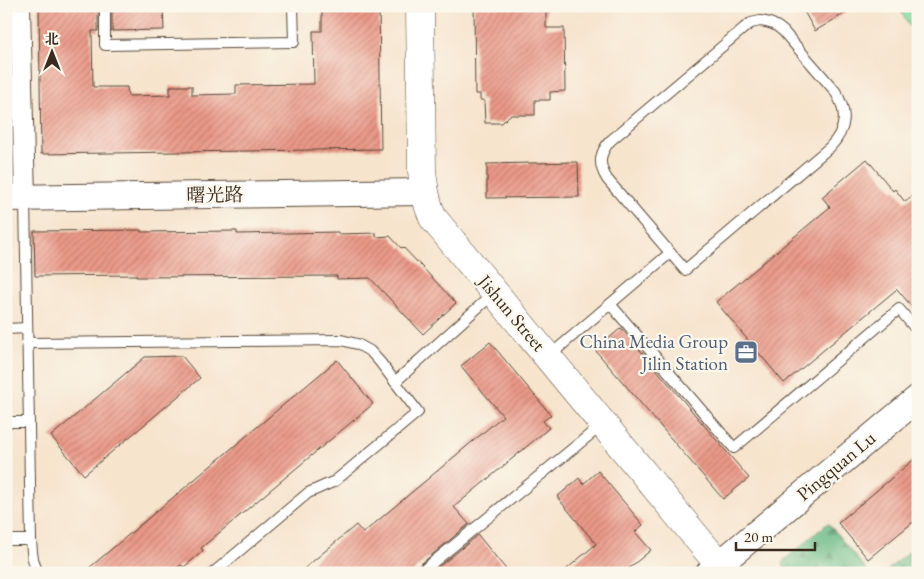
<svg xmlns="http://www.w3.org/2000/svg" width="924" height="579" viewBox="0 0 924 579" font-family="'EB Garamond','Noto Serif SC',serif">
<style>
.grass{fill:#87dda1;stroke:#618460}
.forest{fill:url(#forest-firs);stroke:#547352}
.building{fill:url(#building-hatch)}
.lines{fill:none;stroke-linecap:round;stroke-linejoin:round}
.service-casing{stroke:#574638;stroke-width:12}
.minor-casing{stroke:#574638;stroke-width:22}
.tertiary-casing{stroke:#574638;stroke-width:28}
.secondary-casing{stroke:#574638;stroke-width:29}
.service{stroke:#fff;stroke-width:10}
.minor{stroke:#fff;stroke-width:20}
.tertiary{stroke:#fff;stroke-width:26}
.secondary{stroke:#fff;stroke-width:28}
.labels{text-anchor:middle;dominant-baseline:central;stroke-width:4.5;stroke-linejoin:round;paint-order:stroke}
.street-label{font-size:19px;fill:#3b2a1e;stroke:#fbf7ec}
.service-label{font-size:19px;fill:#4e5e75;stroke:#fbf7ec;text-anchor:end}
</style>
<defs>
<pattern id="forest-firs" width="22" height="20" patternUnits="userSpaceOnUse" patternTransform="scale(1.25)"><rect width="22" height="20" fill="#6dbc87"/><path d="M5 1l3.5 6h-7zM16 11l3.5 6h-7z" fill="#5b996e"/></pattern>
<pattern id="building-hatch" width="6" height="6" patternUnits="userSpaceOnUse" patternTransform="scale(1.25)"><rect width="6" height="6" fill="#eb9988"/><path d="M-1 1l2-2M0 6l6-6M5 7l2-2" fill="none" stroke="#c07d6f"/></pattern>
</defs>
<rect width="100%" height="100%" fill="#fbf7ec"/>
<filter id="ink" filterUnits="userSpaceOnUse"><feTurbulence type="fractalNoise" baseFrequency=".02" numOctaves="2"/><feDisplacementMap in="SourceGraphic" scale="10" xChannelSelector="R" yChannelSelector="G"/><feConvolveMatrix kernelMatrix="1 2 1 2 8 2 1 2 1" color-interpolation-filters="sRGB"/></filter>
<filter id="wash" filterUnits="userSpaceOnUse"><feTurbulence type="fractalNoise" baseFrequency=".0096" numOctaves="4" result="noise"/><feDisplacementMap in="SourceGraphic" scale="20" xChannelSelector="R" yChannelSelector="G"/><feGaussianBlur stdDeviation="1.12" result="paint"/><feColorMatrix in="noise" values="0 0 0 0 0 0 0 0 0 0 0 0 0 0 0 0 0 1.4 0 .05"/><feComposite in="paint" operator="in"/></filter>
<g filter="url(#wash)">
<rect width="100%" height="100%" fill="#f6e4cd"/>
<polygon class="grass" points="898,6 918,6 918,41"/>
<g class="forest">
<polygon points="828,523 869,573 785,573 783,561"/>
<polygon points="918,544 918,573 884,573"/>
</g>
<g id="blocks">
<g class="building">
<polygon points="112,6 163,6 164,30 112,31"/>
<polygon points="322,6 379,6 381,149 41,154 39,7 98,7 98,31 92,31 93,87 127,87 128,96 170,95 170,86 192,86 192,95 236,94 236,85 314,84 313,31 322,31"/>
<polygon points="474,6 546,6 546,28 564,28 565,91 550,92 550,100 535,100 535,115 510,115 502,123 485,123 484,100 480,100 480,94 475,94"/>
<polygon points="801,6 857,6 815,31"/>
<polygon points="867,159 893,191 895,189 905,202 918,192 918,314 897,289 784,383 716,302 830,207 822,197"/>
<polygon points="578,162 579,197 487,198 487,164"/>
<polygon points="141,230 141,232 237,231 237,234 338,232 338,234 376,233 376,237 390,236 401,248 403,247 456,303 423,334 370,278 337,279 337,276 136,277 136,275 35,276 34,231"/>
<polygon points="621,328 749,478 723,499 595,350"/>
<polygon points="490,342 551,415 543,421 549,428 454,507 469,524 416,568 413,573 299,573 356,525 363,533 503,416 461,366"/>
<polygon points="182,356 200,378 84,475 51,436 145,357"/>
<polygon points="337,360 373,404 201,548 203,551 184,567 181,565 171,573 83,573"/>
<polygon points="918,456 918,518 868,559 838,523"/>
<polygon points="598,471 643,525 635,532 651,550 623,573 562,573 596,544 557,497 579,478 583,484"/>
<polygon points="478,535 509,573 431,573"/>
</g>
</g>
</g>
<g filter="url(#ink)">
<use href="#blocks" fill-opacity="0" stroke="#574638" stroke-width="1"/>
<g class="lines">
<g class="service-casing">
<g id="service">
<polyline points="105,6 105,45 294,42 293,6"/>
<path d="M760 21C769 22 775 24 783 31L835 91C848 112 847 129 830 147L685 270 607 179C598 164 599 154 610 141L744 28 751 23Z"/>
<path d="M25 199 31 540C32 551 32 564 39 573"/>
<polyline points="610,304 734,448 899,309 915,328 918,326"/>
<polyline points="6,329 27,328"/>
<polyline points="27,343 341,340 357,344 370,351 380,362 418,412 335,481 308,493 213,573"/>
<polyline points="549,356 670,253"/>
<polyline points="395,382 493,294"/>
<polyline points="6,422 29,422"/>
<polyline points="6,540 31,540"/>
<polyline points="420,573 603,424"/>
</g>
</g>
<g class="minor-casing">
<polyline id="minor" points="20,6 25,198"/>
</g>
<g class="tertiary-casing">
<g id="tertiary">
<polyline points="6,198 424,192"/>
<polyline points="709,573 918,398"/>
</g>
</g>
<g class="secondary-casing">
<path id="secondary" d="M420 6 422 171C424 188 426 202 433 218L726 573"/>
</g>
<use href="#service" class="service"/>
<use href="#minor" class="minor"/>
<use href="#tertiary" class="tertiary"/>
<use href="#secondary" class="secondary"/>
</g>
</g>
<defs>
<g id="office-square" transform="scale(1.25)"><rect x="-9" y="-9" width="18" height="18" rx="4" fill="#5c6f8a" stroke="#fbf7ec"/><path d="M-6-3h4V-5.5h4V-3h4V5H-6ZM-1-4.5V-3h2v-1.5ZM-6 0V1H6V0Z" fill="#fff"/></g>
</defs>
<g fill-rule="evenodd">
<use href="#office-square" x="746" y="352"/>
</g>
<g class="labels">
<g class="street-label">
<text transform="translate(215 195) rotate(-1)">曙光路</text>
<text transform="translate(512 313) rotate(50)">Jishun Street</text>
<text transform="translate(836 466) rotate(-40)">Pingquan Lu</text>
</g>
<g class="service-label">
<text x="728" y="341">China Media Group<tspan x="728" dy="22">Jilin Station</tspan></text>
</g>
</g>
<rect width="924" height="579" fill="none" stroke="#fbf7ec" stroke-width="25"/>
<g transform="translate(52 52)" stroke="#fbf7ec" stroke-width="4" paint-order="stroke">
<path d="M0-4L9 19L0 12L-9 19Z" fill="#3b2a1e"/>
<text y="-8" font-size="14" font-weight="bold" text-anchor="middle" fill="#3b2a1e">北</text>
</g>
<path d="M736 542v8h79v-8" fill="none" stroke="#3b2a1e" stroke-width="2.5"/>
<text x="744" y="542" font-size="15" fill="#3b2a1e" stroke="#fbf7ec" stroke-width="4" paint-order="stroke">20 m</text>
</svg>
